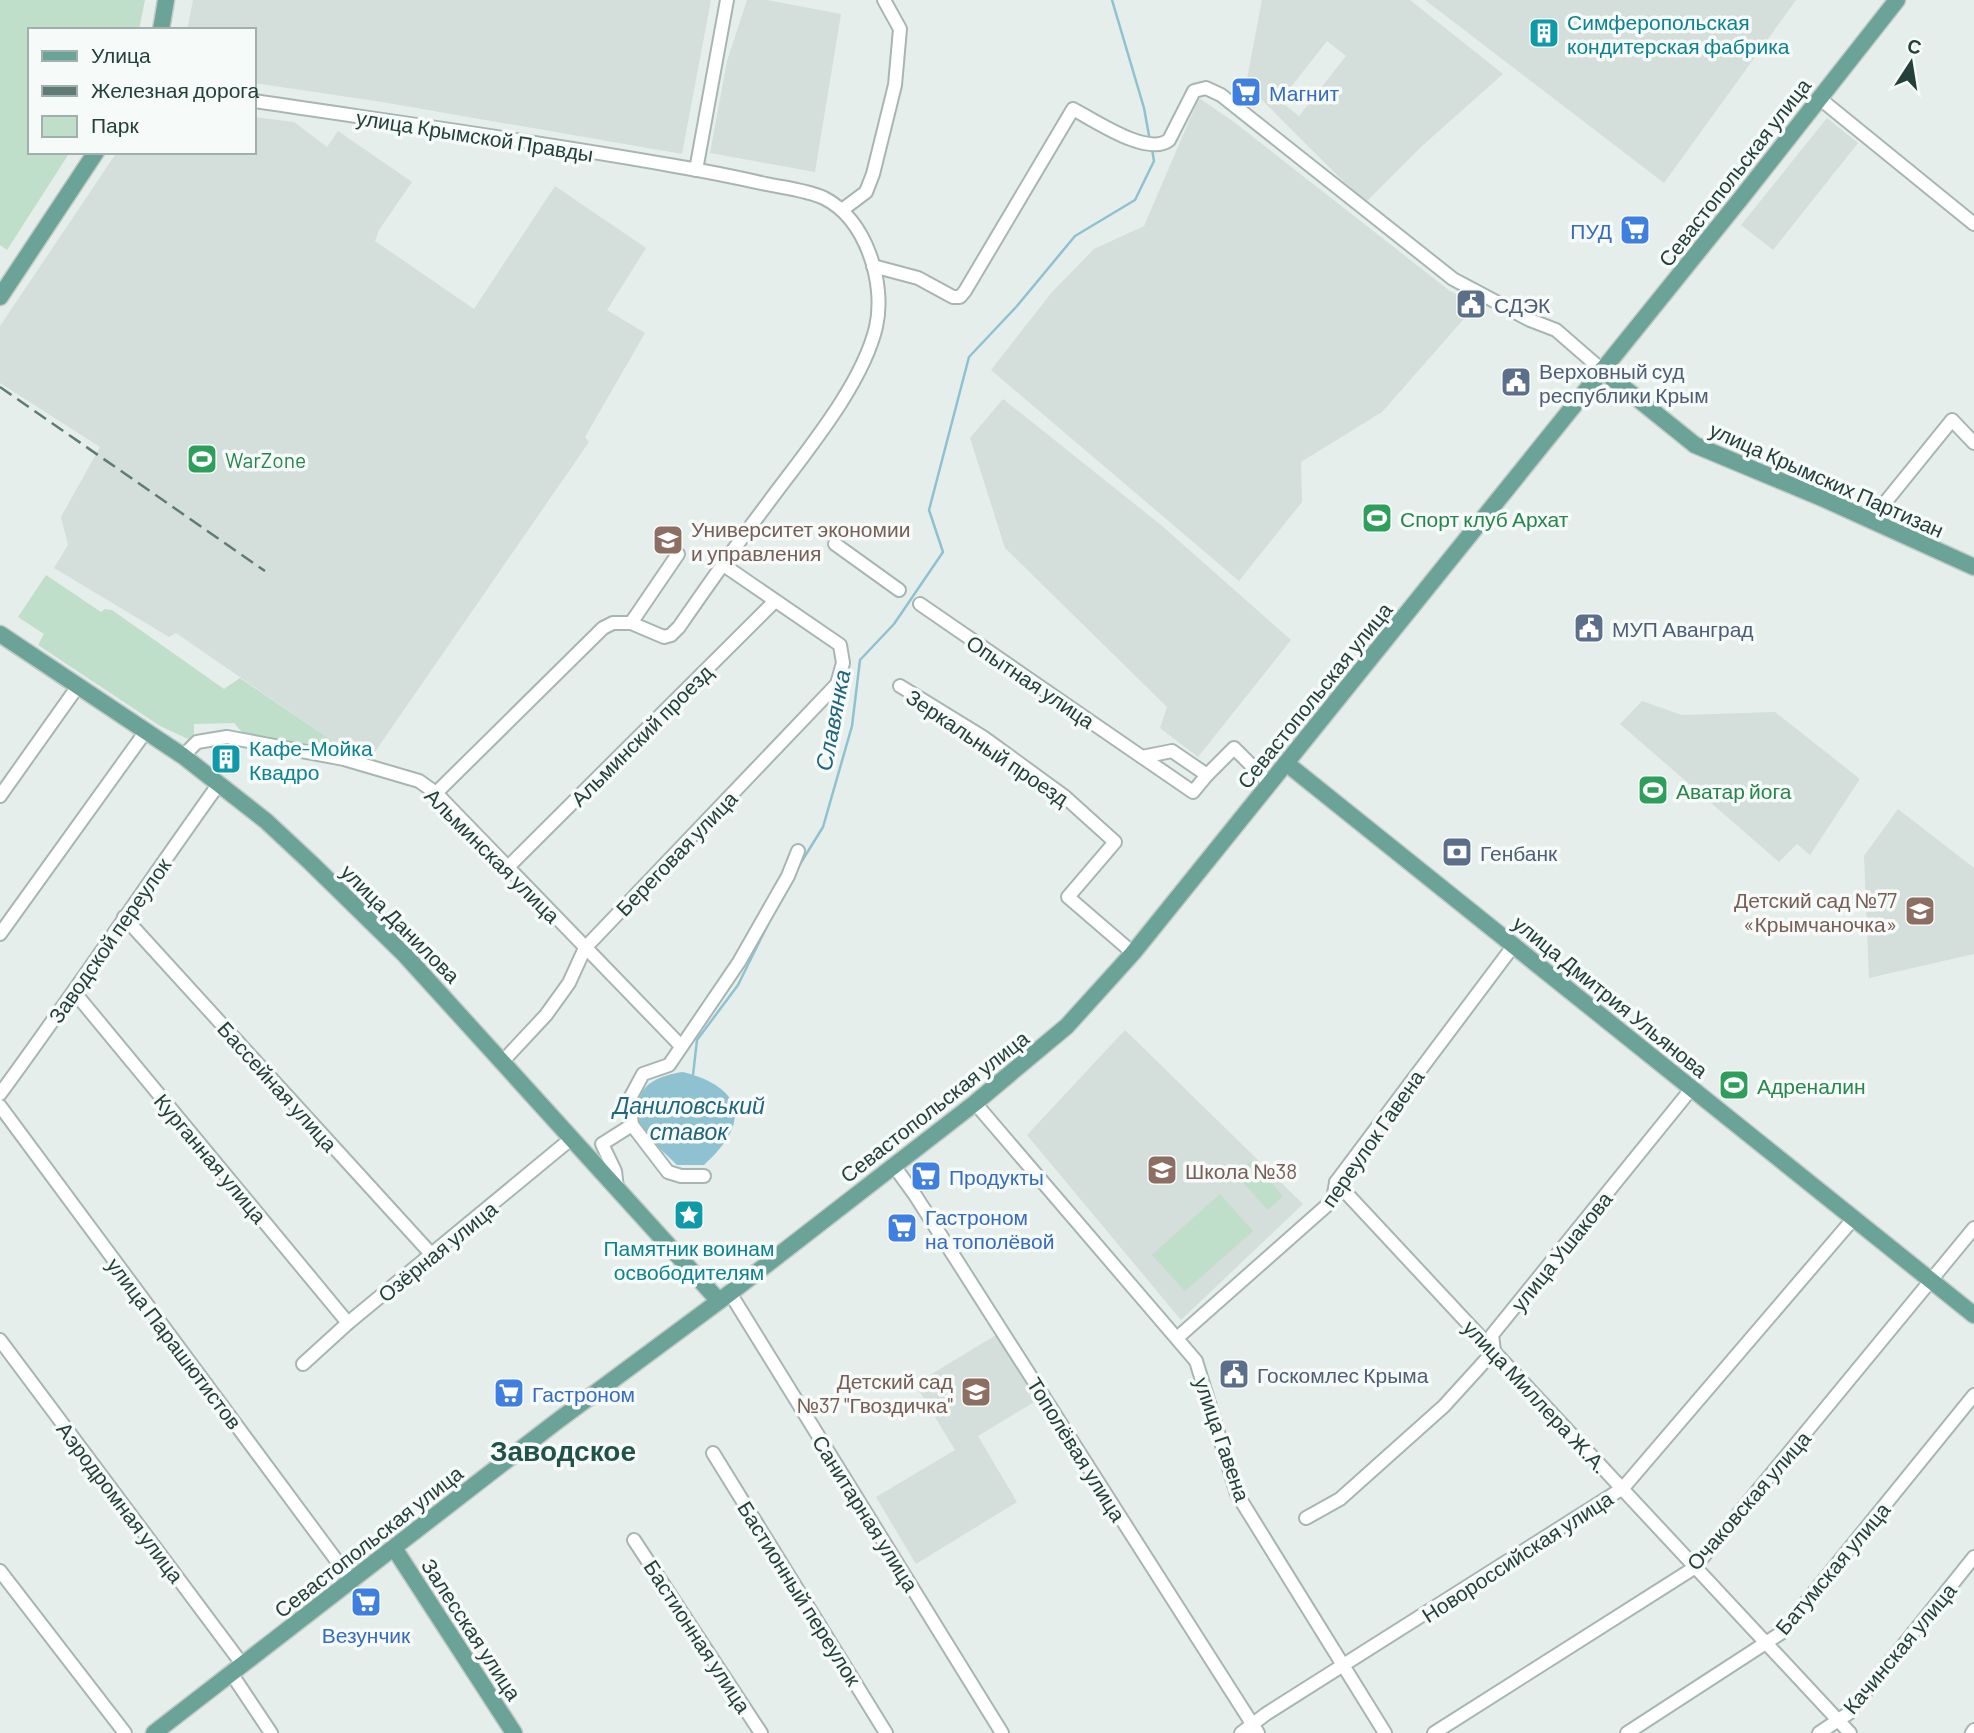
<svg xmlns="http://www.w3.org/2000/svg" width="1974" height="1733" viewBox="0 0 1974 1733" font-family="Barlow,sans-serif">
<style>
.built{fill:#d4deda;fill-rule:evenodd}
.green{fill:#bfdfca}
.water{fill:#8fc2d1}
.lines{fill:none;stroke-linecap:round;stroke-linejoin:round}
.stream{stroke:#8fc2d1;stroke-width:2.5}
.minor-casing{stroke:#a8b6b3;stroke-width:16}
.major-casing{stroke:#c2cac8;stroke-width:19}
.minor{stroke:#fff;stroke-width:12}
.major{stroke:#6ba399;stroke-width:16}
.rail{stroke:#5f7b76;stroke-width:2.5;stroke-dasharray:14 7;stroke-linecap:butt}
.labels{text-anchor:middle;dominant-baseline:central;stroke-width:7;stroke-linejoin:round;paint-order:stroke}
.culture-label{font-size:21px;fill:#0d838f;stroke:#f6faf9;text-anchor:start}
.shop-label{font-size:21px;fill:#366cbe;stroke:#f6faf9;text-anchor:start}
.street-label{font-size:21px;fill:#24403b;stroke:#f6faf9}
.service-label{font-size:21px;fill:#4e5e75;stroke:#f6faf9;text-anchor:start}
.leisure-label{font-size:21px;fill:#27864d;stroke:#f6faf9;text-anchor:start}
.education-label{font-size:21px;fill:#785e54;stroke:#f6faf9;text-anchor:start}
.water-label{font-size:23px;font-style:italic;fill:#1f657c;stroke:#f6faf9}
.district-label{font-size:28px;font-weight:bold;fill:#20524a;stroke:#f6faf9}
</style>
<rect width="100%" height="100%" fill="#e6eeeb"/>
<g class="built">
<polygon points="193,0 711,0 682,154 382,102 254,83 254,30 187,30"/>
<polygon points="747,0 767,0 841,14 815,172 710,153 727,61"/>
<path d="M1262 0H1410L1503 74 1422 146 1365 203 1246 84ZM1327 41 1346 56 1299 116 1280 101Z"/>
<polygon points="1425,0 1796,0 1664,183"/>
<polygon points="1199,98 1234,122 1450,291 1477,304 1382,412 1301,462 1302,502 1239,581 991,370 1052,292 1094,249 1144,226"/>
<polygon points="254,117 294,122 327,147 338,131 412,182 379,230 375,241 474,309 555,186 646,248 607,310 645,333 585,437 589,442 370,759 359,758 337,744 176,633 169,637 54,568 68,545 61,517 100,447 0,383 0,326 117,152 254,152"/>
<polygon points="1827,118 1858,143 1773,250 1741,225"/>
<polygon points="1003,399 1161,525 1291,640 1198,757 1160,728 1167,707 1005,548 970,438"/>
<polygon points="1642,701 1682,715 1775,712 1860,779 1810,855 1797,844 1779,862 1620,724"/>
<polygon points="1898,809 1974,868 1974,954 1869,978 1864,856"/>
<polygon points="1125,1030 1303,1204 1181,1320 1027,1135"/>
<polygon points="996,1335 1036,1401 978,1436 1017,1502 916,1564 876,1497 955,1450 915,1384"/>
</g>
<g class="green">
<polygon points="0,0 145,0 139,30 30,30 30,152 70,152 7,250 0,245"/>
<polygon points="46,575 101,612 105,609 112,610 224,689 240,678 337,744 337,751 319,752 248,739 234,723 194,724 194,737 188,739 160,726 38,645 44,634 18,617"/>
<polygon points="1251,1161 1283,1196 1268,1210 1236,1175"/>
<polygon points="1220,1194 1253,1231 1185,1291 1152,1255"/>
</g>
<path class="water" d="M683 1072C745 1088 751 1123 704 1165H677C664 1152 645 1137 638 1119 637 1117 637 1111 637 1109 638 1083 661 1075 683 1072Z"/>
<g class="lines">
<g class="stream">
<polyline points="1112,0 1144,108 1150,141"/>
<polyline points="797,869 823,827 852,726 860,660 894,624 943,552 929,510 969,357 1017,306 1075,236 1135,200 1154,161 1152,149"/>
<polyline points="693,1075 697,1040 738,985 774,912"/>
</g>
<g class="minor-casing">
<g id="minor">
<polyline points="1819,98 1974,224"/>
<path d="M254 101C394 122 535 141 675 166 705 171 735 177 766 184 785 188 806 190 824 198 866 219 886 283 876 327 862 386 804 454 768 503 737 544 708 585 679 627L671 635 664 637 631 623 678 554"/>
<polyline points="696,170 727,0"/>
<polyline points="842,210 866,192 873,174 895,85 900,29 884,0"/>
<path d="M873 266 918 278 953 297H960L965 291 1073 109C1094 120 1148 157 1169 140L1194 91 1206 88 1221 95 1453 279 1530 320 1556 330 1602 370"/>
<polyline points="1871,520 1952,420 1974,443"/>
<polyline points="835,544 899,590"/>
<polyline points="920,604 1142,757 1172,751 1207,775 1234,748 1270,784"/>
<polyline points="900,686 983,737 1064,796 1115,842 1068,897 1133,953"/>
<polyline points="183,756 197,742 227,737 344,759 419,781 436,793 681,1046"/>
<polyline points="1142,757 1193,792 1207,775"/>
<polyline points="436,793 603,628 613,623 631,623"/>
<polyline points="0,796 78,686"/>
<polyline points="508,867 774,602"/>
<polyline points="124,917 433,1256"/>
<polyline points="0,934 146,731"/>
<polyline points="75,993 348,1323"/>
<polyline points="503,1061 546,1015 569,983 585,948 837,684 843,663 840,645 722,564"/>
<path d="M0 1094C75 992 145 887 218 785"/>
<polyline points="975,1103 1196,1361 1237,1494 1385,1733"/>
<polyline points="0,1106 351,1580"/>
<polyline points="632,1125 629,1100 643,1074 669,1065 739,962 788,876 798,851"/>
<polyline points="894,1166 915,1195 1258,1733"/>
<polyline points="1336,1182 1850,1733"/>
<polyline points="617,1188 615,1171 602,1144 632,1125 668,1172 681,1176 704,1176"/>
<polyline points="730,1293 1002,1733"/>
<polyline points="1177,1338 1333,1200 1336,1182 1514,945"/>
<polyline points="0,1340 242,1664"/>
<polyline points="303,1364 348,1323 572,1138"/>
<polyline points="713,1453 886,1733"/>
<polyline points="1306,1518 1340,1499 1444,1406 1494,1351 1492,1335 1692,1088"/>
<polyline points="634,1540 761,1733"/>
<polyline points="0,1571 125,1733"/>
<polyline points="231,1673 271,1733"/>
<polyline points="1241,1733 1266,1714 1623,1488 1854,1218"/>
<polyline points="1434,1733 1694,1568 1974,1228"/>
<polyline points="1627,1733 1781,1633 1974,1395"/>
<polyline points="1819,1733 1849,1713 1974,1557"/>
<polyline points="1972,1733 1974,1730"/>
</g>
</g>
<g class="major-casing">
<g id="major">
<polyline points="161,30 166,0"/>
<polyline points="0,297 96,152"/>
<polyline points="1602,370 1695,445 1822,498 1974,567"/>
<polyline points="0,634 183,756 266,821 311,863 405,955 719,1301"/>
<polyline points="1286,763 1974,1315"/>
<polyline points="394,1548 514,1733"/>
<polyline points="154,1733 556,1422 730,1293 975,1103 1067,1026 1133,953 1742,197 1897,0"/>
</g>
</g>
<use href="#minor" class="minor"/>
<use href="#major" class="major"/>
<polyline class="rail" points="0,387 265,571"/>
</g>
<defs>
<g id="building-square" transform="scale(1.575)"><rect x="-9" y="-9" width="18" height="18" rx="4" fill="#0f9aa8" stroke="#f6faf9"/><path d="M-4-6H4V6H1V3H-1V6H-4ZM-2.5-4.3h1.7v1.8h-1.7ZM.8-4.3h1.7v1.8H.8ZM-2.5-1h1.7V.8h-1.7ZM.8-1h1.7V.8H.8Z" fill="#fff"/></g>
<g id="supermarket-square" transform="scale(1.575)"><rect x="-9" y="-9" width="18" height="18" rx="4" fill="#3f7fe0" stroke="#f6faf9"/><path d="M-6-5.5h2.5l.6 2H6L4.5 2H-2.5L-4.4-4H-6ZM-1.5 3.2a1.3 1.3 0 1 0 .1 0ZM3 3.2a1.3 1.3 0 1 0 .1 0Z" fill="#fff"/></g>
<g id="civic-square" transform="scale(1.575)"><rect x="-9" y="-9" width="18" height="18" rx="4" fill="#5c6f8a" stroke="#f6faf9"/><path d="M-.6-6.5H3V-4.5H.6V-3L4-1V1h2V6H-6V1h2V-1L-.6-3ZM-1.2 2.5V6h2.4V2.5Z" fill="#fff"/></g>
<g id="stadium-square" transform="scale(1.575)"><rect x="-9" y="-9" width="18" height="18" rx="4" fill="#2e9e5b" stroke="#f6faf9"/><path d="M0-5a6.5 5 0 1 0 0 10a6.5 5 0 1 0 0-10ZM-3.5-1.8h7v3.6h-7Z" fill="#fff"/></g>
<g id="university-square" transform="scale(1.575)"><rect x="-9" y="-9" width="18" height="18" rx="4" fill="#8d6e63" stroke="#f6faf9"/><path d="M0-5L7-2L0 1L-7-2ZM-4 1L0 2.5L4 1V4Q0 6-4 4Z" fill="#fff"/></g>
<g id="bank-square" transform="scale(1.575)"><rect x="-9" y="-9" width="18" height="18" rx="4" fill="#5c6f8a" stroke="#f6faf9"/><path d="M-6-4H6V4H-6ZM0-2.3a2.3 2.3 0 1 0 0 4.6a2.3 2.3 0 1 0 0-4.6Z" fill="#fff"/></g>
<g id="school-square" transform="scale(1.575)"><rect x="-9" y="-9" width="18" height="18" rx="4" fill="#8d6e63" stroke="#f6faf9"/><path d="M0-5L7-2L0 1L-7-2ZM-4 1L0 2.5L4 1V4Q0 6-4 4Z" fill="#fff"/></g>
<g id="sight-square" transform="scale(1.575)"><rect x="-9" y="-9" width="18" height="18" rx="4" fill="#0f9aa8" stroke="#f6faf9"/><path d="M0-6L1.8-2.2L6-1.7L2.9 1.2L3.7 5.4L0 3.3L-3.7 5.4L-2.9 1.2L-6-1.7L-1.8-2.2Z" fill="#fff"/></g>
</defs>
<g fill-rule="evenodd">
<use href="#building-square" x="1544" y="33"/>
<use href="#supermarket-square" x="1246" y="92"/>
<use href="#supermarket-square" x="1635" y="230"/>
<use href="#civic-square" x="1471" y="304"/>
<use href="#civic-square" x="1516" y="382"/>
<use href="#stadium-square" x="202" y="459"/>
<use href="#stadium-square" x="1377" y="518"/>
<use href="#university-square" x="668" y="540"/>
<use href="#civic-square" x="1589" y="628"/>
<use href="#building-square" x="226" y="759"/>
<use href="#stadium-square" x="1653" y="790"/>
<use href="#bank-square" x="1457" y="852"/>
<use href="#school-square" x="1920" y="911"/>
<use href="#stadium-square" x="1734" y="1085"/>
<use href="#school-square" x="1162" y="1170"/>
<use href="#supermarket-square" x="926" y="1176"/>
<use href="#sight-square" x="689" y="1215"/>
<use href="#supermarket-square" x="902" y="1228"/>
<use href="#civic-square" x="1234" y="1374"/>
<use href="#school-square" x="976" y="1392"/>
<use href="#supermarket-square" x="509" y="1393"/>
<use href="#supermarket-square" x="366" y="1602"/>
</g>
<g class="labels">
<g class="culture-label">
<text x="1567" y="21">Симферопольская<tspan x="1567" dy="24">кондитерская фабрика</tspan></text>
<text x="249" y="747">Кафе-Мойка<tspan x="249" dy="24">Квадро</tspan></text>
<text x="689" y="1247" text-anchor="middle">Памятник воинам<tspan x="689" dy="24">освободителям</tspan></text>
</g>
<g class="shop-label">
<text x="1269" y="92">Магнит</text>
<text x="1612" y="230" text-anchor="end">ПУД</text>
<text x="949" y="1176">Продукты</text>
<text x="925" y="1216">Гастроном<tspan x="925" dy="24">на тополёвой</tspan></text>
<text x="532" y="1393">Гастроном</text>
<text x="366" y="1634" text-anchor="middle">Везунчик</text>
</g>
<g class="street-label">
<text transform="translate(475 135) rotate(9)">улица Крымской Правды</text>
<text transform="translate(1734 172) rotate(-52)">Севастопольская улица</text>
<text transform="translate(1827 479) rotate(24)">улица Крымских Партизан</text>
<text transform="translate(1031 681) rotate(34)">Опытная улица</text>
<text transform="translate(1314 695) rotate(-51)">Севастопольская улица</text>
<text transform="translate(641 735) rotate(-45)">Альминский проезд</text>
<text transform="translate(988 747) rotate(34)">Зеркальный проезд</text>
<text transform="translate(676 853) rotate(-46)">Береговая улица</text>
<text transform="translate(493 855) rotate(45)">Альминская улица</text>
<text transform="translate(401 923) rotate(45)">улица Данилова</text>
<text transform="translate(109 940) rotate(-55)">Заводской переулок</text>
<text transform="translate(1611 996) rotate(39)">улица Дмитрия Ульянова</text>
<text transform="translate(278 1086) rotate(48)">Бассейная улица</text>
<text transform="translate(934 1106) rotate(-38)">Севастопольская улица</text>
<text transform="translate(1372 1138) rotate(-55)">переулок Гавена</text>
<text transform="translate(211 1158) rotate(50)">Курганная улица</text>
<text transform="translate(437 1251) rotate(-39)">Озёрная улица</text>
<text transform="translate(1561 1251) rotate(-51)">улица Ушакова</text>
<text transform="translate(175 1343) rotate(53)">улица Парашютистов</text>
<text transform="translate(1536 1396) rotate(47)">улица Миллера Ж.А.</text>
<text transform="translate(1223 1439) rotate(71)">улица Гавена</text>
<text transform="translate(1077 1449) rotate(58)">Тополёвая улица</text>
<text transform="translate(1748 1500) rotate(-49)">Очаковская улица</text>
<text transform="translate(121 1502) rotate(53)">Аэродромная улица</text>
<text transform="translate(866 1513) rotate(58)">Санитарная улица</text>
<text transform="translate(368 1541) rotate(-38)">Севастопольская улица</text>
<text transform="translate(1517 1556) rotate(-33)">Новороссийская улица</text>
<text transform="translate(1832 1568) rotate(-50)">Батумская улица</text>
<text transform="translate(800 1593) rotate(58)">Бастионный переулок</text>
<text transform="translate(472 1629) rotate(57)">Залесская улица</text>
<text transform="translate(698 1636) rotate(57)">Бастионная улица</text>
<text transform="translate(1899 1648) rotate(-50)">Качинская улица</text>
</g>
<g class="service-label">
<text x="1494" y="304">СДЭК</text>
<text x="1539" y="370">Верховный суд<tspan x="1539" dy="24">республики Крым</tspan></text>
<text x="1612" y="628">МУП Аванград</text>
<text x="1480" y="852">Генбанк</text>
<text x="1257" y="1374">Госкомлес Крыма</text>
</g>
<g class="leisure-label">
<text x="225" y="459">WarZone</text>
<text x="1400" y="518">Спорт клуб Архат</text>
<text x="1676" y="790">Аватар йога</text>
<text x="1757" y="1085">Адреналин</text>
</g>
<g class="education-label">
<text x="691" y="528">Университет экономии<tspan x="691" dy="24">и управления</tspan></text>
<text x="1897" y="899" text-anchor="end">Детский сад №77<tspan x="1897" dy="24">«Крымчаночка»</tspan></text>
<text x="1185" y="1170">Школа №38</text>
<text x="953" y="1380" text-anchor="end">Детский сад<tspan x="953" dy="24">№37 "Гвоздичка"</tspan></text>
</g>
<g class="water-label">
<text transform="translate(832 720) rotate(-79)">Славянка</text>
<text x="689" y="1105">Даниловський<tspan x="689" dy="26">ставок</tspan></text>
</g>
<g class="district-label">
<text x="563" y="1450">Заводское</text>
</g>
</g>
<rect x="28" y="28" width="228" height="126" fill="#f6faf9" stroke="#a2b0ad" stroke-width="2"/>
<rect x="42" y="51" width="35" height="10" fill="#6ba399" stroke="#a2b0ad" stroke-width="2"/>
<text x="91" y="63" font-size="21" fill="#24403b">Улица</text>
<rect x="42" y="86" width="35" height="10" fill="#5f7b76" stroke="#a2b0ad" stroke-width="2"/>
<text x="91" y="98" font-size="21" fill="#24403b">Железная дорога</text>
<rect x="42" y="116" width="35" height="21" fill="#bfdfca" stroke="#a2b0ad" stroke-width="2"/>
<text x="91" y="133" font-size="21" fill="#24403b">Парк</text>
<g transform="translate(1911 63) rotate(12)" stroke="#f6faf9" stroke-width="5" paint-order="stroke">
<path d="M0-5L12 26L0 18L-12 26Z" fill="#24403b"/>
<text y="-10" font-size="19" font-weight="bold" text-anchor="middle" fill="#24403b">С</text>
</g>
</svg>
